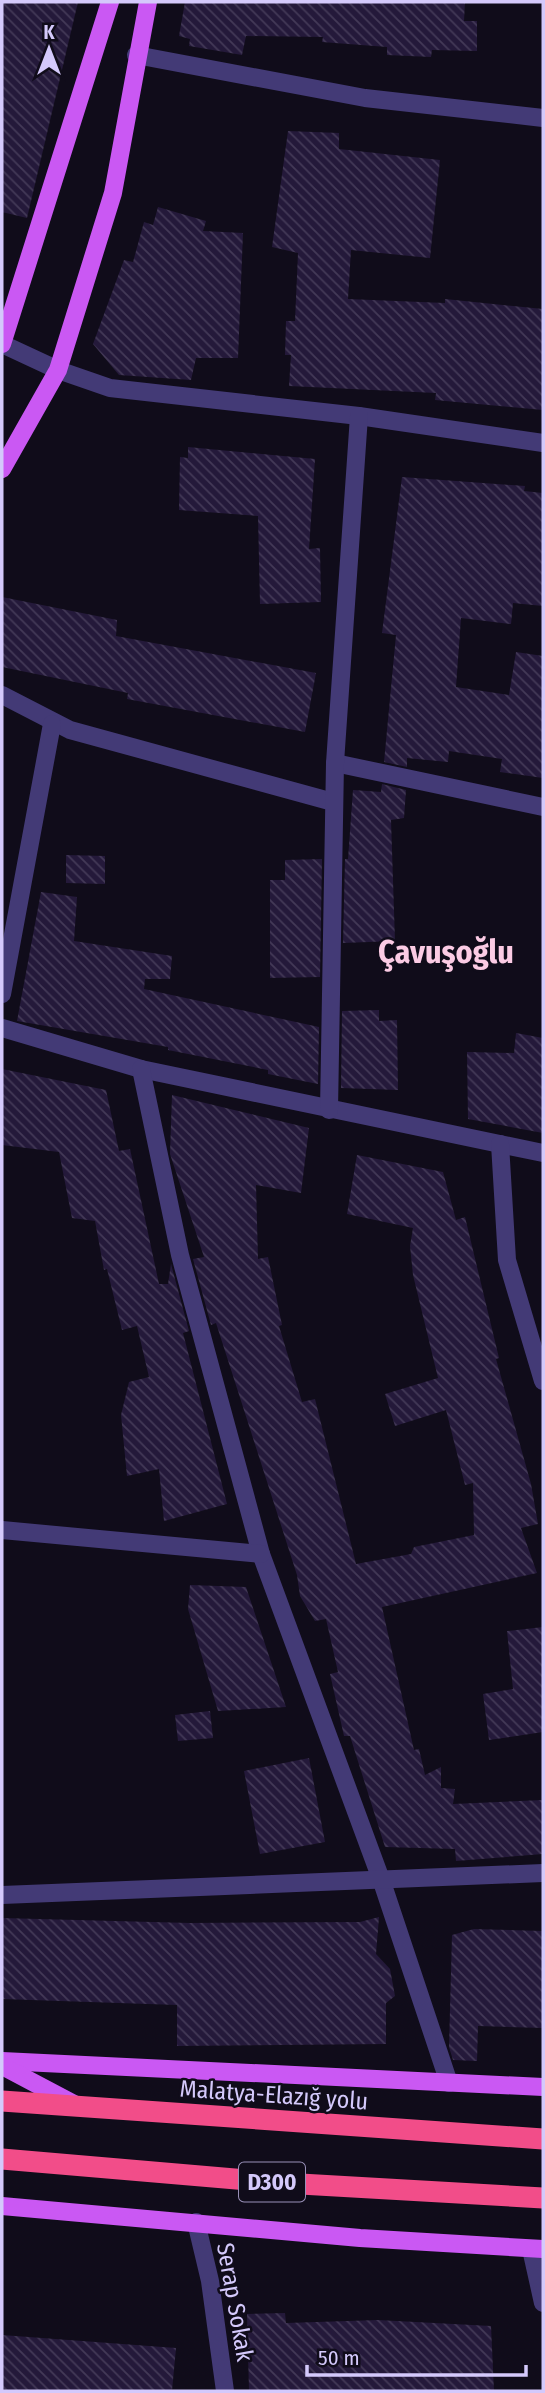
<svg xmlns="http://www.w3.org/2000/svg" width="545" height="2393" viewBox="0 0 545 2393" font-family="'Fira Sans Condensed',sans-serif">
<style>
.building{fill:url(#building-back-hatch)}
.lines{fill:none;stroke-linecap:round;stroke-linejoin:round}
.minor{stroke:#433a76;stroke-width:18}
.major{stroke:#ca58f3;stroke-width:18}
.highway{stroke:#f24d89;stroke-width:21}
.labels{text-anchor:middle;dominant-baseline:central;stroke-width:5;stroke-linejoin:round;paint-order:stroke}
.shield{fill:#100c1a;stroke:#9990b8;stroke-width:2}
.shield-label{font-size:23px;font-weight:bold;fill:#d4c9fb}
.street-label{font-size:24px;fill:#d4c9fb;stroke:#100c1a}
.district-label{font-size:32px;font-weight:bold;fill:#fbcbe4;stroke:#100c1a}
</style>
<defs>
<pattern id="building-back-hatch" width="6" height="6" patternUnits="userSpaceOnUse" patternTransform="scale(1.75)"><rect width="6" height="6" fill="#24193a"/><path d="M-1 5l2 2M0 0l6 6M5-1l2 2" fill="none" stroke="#433957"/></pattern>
</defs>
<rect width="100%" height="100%" fill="#100c1a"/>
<g class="building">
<polygon points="2,2 78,2 27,218 2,212"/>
<polygon points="185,2 465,2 464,21 477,21 477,51 432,50 431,57 387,55 387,47 322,42 323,37 246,36 242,55 189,46 190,39 179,36"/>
<polygon points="288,131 339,133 339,149 440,160 430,258 351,250 348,299 445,303 445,299 543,309 543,410 435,400 436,393 289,386 291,355 285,355 286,321 295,321 298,253 272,247"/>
<polygon points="158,207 206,221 203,231 243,233 238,358 196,358 191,380 119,375 93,344 124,260 133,262 144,222 153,225"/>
<polygon points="188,447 315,459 309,549 320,548 321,602 260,604 258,516 179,510 180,457 188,458"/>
<polygon points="402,477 525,486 524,491 543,493 543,606 513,603 511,624 461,618 456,687 509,695 516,652 543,656 543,778 500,772 502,759 449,751 448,762 407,758 407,767 384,762 396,635 382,633"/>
<polygon points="2,597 117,620 116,636 316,673 305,732 127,699 128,693 2,667"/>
<polygon points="382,784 406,790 404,818 391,820 395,941 343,943 345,859 348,859 353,790 381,792"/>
<polygon points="66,855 105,856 105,884 66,883"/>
<polygon points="322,859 320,977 270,978 270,880 285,880 285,860"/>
<polygon points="41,892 77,897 74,941 172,956 170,979 145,979 144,989 319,1027 318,1084 268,1074 268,1070 168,1050 168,1047 17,1021"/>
<polygon points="379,1010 379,1021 397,1020 398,1090 341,1088 342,1011"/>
<polygon points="516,1033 543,1038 543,1133 468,1119 467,1052 514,1053"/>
<polygon points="2,1069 106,1090 119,1151 130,1149 159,1284 168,1284 171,1264 189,1331 183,1333 227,1504 164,1521 159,1469 127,1476 121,1415 129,1382 149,1377 137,1326 122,1330 107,1269 104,1270 95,1221 72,1218 59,1152 2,1145"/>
<polygon points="172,1095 309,1128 301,1193 256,1185 258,1259 268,1257 282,1325 279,1326 302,1402 315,1399 356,1564 411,1554 414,1547 474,1535 473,1483 465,1485 446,1410 395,1426 385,1394 438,1378 413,1275 410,1246 413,1228 347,1214 357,1155 443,1172 456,1220 465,1217 499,1358 496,1359 531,1484 538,1524 521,1528 537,1573 382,1607 414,1750 419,1749 425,1775 441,1767 441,1788 455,1789 453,1804 543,1800 543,1854 456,1861 455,1849 385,1847 350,1736 344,1736 330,1674 338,1672 326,1619 315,1621 300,1596 297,1575 216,1323 211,1325 193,1259 204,1257 170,1154"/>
<polygon points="190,1585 246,1587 286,1707 218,1711 188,1609"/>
<polygon points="543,1627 543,1732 489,1740 483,1694 513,1689 507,1631"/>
<polygon points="210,1711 213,1738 178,1741 175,1715"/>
<polygon points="309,1758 325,1842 260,1854 244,1771"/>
<polygon points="379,1917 376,1954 390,1969 395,1996 386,2003 386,2044 177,2046 177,2005 2,1999 2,1918 190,1923 360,1922"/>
<polygon points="474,1929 543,1931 543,2028 478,2026 477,2061 453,2060 449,2047 452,1935"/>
<polygon points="285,2313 286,2323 378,2320 491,2326 494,2391 249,2391 247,2314"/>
<polygon points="2,2335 176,2348 172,2391 2,2391"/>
</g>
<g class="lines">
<g class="minor">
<polyline points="136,55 365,98 543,118"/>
<polyline points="2,344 58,370 110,388 359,416 543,443"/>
<polyline points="2,695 70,730 333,802"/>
<polyline points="335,763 543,807"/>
<polyline points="2,994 52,724"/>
<polyline points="2,1028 141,1069 543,1153"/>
<polyline points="141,1069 180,1255 261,1554 382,1882 449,2083"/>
<polyline points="329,1110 335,763 359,416"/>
<polyline points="500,1144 507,1260 543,1381"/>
<polyline points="2,1530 261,1554"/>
<polyline points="2,1895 543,1873"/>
<polyline points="196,2222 210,2281 225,2391"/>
<polyline points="531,2249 543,2303"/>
</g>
<g class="major">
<polyline points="2,344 110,2"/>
<polyline points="2,469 58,370 113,193 148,2"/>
<polyline points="2,2061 543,2087"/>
<polyline points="2,2066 74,2104"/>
<polyline points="2,2206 360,2238 543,2249"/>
</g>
<g class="highway">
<polyline points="2,2101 543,2139"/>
<polyline points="2,2159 283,2183 543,2198"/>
</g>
</g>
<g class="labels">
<rect class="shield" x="239" y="2162.5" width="66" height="39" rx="5"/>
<g class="shield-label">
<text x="272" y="2182">D300</text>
</g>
<g class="street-label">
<text transform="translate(274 2095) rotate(4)">Malatya-Elazığ yolu</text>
<text transform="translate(235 2302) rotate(80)">Serap Sokak</text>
</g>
<g class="district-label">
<text x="446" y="952">Çavuşoğlu</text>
</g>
</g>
<rect width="545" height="2393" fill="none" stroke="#d4c9fb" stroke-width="7"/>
<g transform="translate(49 49)" stroke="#100c1a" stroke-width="5" paint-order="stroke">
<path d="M0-5L12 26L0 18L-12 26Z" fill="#d4c9fb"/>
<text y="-10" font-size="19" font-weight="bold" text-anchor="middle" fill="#d4c9fb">K</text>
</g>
<path d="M307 2365v10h219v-10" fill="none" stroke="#d4c9fb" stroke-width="3.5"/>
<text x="318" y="2365" font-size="21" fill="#d4c9fb" stroke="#100c1a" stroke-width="5" paint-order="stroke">50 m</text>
</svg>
